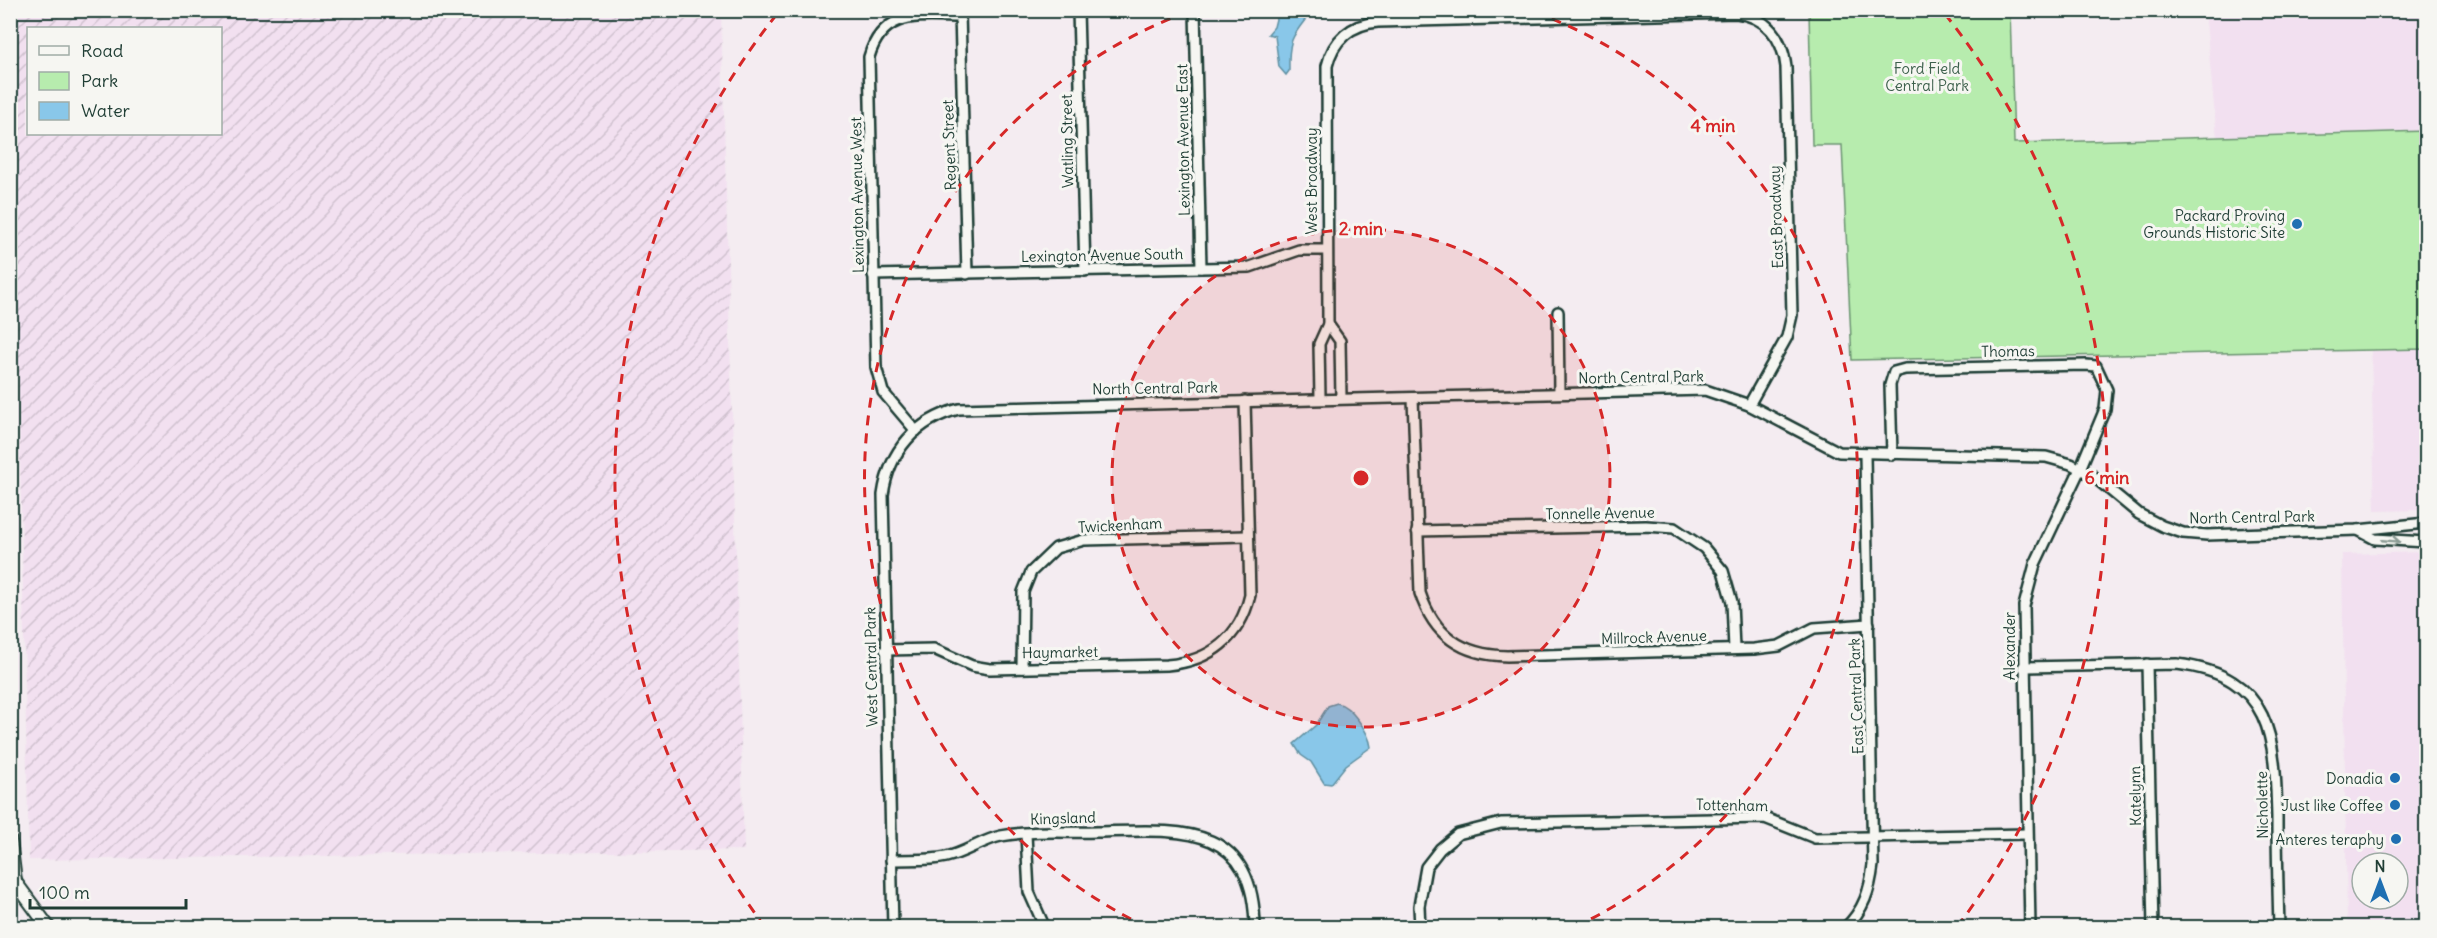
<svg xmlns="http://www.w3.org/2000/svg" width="2437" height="938" viewBox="0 0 2437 938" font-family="Delius,sans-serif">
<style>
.built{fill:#f2e0f0;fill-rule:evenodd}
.industrial{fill:url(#industrial-furrows);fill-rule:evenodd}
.green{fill:#b7ecae;stroke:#6b9471;stroke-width:1.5}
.water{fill:#89c7e9;stroke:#5f90a1;stroke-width:1.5}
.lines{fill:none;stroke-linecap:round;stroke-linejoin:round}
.minor-casing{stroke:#1f3d34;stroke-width:14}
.tertiary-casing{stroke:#1f3d34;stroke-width:16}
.minor{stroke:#f6f6f2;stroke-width:9}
.tertiary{stroke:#f6f6f2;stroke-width:12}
.oneway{stroke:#8a9a93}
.ring{fill:none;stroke:#d62828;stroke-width:3;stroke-dasharray:10 8}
.poi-dot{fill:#1f6fb2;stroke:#f6f6f2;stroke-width:2}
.labels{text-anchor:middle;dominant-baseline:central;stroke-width:6;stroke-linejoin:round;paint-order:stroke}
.park-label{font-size:15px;fill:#3d604c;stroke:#f6f6f2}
.street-label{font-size:15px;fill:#1f3d34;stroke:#f6f6f2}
.poi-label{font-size:15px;fill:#1f3d34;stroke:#f6f6f2;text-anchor:end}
.centre{fill:#d62828;stroke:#f6f6f2;stroke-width:3}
.ring-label{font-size:18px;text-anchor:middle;font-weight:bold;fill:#d62828;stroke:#f6f6f2;stroke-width:6;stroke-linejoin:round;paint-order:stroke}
</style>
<defs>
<pattern id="industrial-furrows" width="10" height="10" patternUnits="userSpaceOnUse" patternTransform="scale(1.5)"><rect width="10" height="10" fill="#f2e0f0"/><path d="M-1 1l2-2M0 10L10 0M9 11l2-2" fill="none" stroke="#cfc1ce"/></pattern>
</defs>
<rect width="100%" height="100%" fill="#f4ecf1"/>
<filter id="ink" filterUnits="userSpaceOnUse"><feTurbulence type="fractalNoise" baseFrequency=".0167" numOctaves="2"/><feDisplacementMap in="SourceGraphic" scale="12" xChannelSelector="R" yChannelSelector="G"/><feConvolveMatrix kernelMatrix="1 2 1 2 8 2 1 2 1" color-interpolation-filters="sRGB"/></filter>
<g filter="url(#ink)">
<g class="built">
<polygon points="2205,11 2426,11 2426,131 2217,138"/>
<polygon points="2426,349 2426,510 2375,511 2371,350"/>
<path d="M2426 552V927H2347L2342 554ZM2362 863H2398V899H2362Z"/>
</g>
<path class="industrial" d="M10 11H721L744 850 29 860ZM28 28H220V134H28Z"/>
<polygon class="green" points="1809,11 2010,11 2014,143 2426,131 2426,349 1852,360 1842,145 1812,145"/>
<g class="water">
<path d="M1278 11H1312C1293 36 1288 37 1289 71L1286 75 1279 67 1275 36 1268 34 1274 27Z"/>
<path d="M1337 703C1351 706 1369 732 1371 747L1346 765 1331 784 1324 783 1311 762 1301 755 1294 744 1316 725 1328 706Z"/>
</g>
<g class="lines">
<g class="minor-casing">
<g id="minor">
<polyline points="1078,10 1085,271"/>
<polyline points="1195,10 1201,268"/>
<polyline points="960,13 967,274"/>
<polyline points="873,275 1250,267 1299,250 1327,250"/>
<polyline points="1558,312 1559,393"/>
<polyline points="1328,324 1340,341 1341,398"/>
<path d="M1320 398 1319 344 1328 324 1327 66C1333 40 1351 24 1378 22L1736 13C1766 16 1783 38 1786 67L1792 315 1787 337 1749 405"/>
<path d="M1413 398 1420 593C1434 635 1461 655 1507 656L1754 649 1779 646 1814 628 1869 624"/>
<path d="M916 431 883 392 876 367 869 57C883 9 919 17 960 17"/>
<polyline points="1892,455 1890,385 1894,372 1905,369 2086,365 2096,366 2107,390 2105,409 2080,469 2035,564 2024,606 2030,928"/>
<polyline points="2358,530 2375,539 2426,542"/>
<polyline points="1417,531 1646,526 1674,528 1704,548 1723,571 1732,602 1734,649"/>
<path d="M885 650 934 649 972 666 990 669 1167 665C1210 661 1240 638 1250 595L1245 401"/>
<polyline points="2147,664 2153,928"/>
<path d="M2023 667 2177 664C2273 676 2275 738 2277 817 2277 854 2278 891 2279 928"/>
<polyline points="1022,668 1023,592 1031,572 1056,548 1084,540 1247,536"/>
<polyline points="1026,834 1029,892 1045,928"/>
<path d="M891 860C908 859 929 861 946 857 965 853 982 840 1001 836 1032 830 1066 833 1097 832 1177 830 1254 820 1255 928"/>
<path d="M893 928 883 495C889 451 916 420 959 409L1705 390 1749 405 1839 452 2046 457 2071 464 2093 476 2139 514 2162 526 2183 533 2207 535 2358 530 2426 523"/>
<polyline points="1420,928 1419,906 1426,867 1440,849 1458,834 1501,823 1765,818 1815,838 2027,834"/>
<path d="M1845 928C1864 910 1870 890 1873 865L1865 455"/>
</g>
</g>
<g class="tertiary-casing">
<g id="tertiary">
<polyline points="10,841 15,881"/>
<polyline points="10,875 49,928"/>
</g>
</g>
<use href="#minor" class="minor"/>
<use href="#tertiary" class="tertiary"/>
</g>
<defs><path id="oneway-shaft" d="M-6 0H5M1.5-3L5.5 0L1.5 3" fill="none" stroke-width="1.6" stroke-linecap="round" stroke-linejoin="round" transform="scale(1.5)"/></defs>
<use class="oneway" href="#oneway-shaft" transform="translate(2391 541) rotate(5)"/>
</g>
<circle cx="1361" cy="478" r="249" fill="#d62828" fill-opacity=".12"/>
<g class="ring">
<circle cx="1361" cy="478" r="249"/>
<path d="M1147 927A498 498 0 0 1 1187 12M1535 12A498 498 0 0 1 1575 927"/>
<path d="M765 927A746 746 0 0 1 777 14M1945 14A746 746 0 0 1 1957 927"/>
</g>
<g class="poi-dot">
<circle cx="2297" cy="224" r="6"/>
<circle cx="2395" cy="778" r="6"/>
<circle cx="2395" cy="805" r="6"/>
<circle cx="2396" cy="839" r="6"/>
</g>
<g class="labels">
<g class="park-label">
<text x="1927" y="68">Ford Field<tspan x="1927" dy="17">Central Park</tspan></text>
</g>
<g class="street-label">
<text transform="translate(1183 140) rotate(-91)">Lexington Avenue East</text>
<text transform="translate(1067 141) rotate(-91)">Watling Street</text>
<text transform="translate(949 145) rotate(-92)">Regent Street</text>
<text transform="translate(1311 181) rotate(-90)">West Broadway</text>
<text transform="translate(857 195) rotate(-91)">Lexington Avenue West</text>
<text transform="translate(1776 217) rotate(-92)">East Broadway</text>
<text transform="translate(1102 255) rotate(-1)">Lexington Avenue South</text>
<text transform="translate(2008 351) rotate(-1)">Thomas</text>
<text transform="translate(1641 377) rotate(-1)">North Central Park</text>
<text transform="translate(1155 388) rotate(-1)">North Central Park</text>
<text transform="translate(1600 513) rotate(-1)">Tonnelle Avenue</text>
<text transform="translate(2252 517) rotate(-1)">North Central Park</text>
<text transform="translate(1120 525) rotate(-3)">Twickenham</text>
<text transform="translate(1654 637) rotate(-2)">Millrock Avenue</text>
<text transform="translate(2009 646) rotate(-90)">Alexander</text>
<text transform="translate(1060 652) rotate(-1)">Haymarket</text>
<text transform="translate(871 667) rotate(-91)">West Central Park</text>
<text transform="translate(1856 696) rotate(-92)">East Central Park</text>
<text transform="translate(2135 796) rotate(-91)">Katelynn</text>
<text transform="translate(1732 805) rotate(1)">Tottenham</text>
<text transform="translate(2262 805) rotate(-91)">Nicholette</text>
<text transform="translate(1063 818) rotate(-2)">Kingsland</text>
</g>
<g class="poi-label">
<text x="2285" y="215">Packard Proving<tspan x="2285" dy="17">Grounds Historic Site</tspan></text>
<text x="2383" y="778">Donadia</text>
<text x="2383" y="805">Just like Coffee</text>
<text x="2384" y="839">Anteres teraphy</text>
</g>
</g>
<circle cx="1361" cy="478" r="9" class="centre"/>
<g class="ring-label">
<text x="1713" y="132">4 min</text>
<text x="1361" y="235">2 min</text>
<text x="2107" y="484">6 min</text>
</g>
<rect width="2437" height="938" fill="none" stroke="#f6f6f2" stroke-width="36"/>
<rect x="18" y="18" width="2401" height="902" fill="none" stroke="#1f3d34" stroke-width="2" filter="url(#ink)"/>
<rect x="27" y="27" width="195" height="108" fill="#f6f6f2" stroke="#a0aca6" stroke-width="1.5"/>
<rect x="39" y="46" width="30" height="9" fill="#f6f6f2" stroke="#a0aca6" stroke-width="1.5"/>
<text x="81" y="57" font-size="18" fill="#1f3d34">Road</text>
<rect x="39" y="72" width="30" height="18" fill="#b7ecae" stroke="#a0aca6" stroke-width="1.5"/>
<text x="81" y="87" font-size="18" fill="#1f3d34">Park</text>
<rect x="39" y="102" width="30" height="18" fill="#89c7e9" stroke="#a0aca6" stroke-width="1.5"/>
<text x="81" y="117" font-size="18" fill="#1f3d34">Water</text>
<g transform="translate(2380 881)"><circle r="28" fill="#f6f6f2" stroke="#a0aca6" stroke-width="1.5"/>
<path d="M0-4.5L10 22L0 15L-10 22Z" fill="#1f6fb2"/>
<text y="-9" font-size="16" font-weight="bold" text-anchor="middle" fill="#1f3d34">N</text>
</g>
<path d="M30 899v9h156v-9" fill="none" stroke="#1f3d34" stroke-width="3"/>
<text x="39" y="899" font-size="18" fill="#1f3d34" stroke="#f6f6f2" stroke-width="4.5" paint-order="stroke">100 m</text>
</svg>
